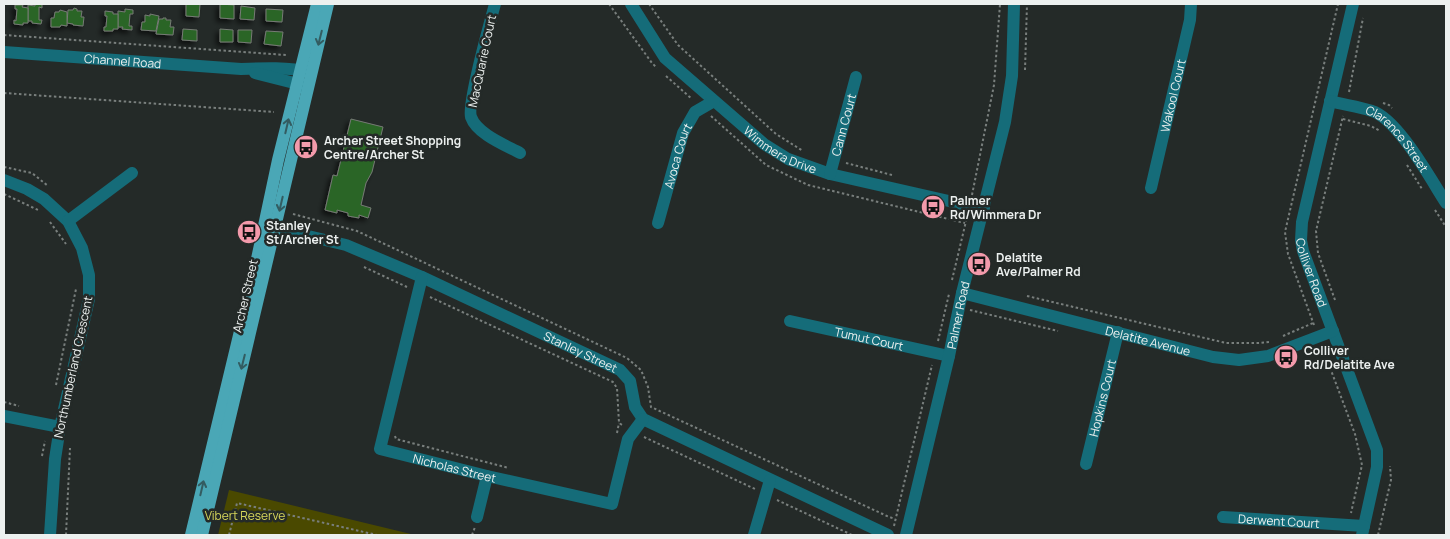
<svg xmlns="http://www.w3.org/2000/svg" width="1450" height="539" viewBox="0 0 1450 539" font-family="Manrope,sans-serif">
<style>
.green{fill:#4a4900}
.building{fill:#296525;stroke:#767a75;filter:url(#shadow)}
.lines{fill:none;stroke-linecap:round;stroke-linejoin:round}
.path{stroke:#797f7d;stroke-width:2;stroke-dasharray:2.5 2.5;stroke-linecap:butt}
.minor{stroke:#156c79;stroke-width:12}
.major{stroke:#4aa7b6;stroke-width:12}
.oneway{stroke:#335c61}
.labels{text-anchor:middle;dominant-baseline:central;stroke-width:5;stroke-linejoin:round;paint-order:stroke}
.street-label{font-size:12px;fill:#ecf0ef;stroke:#242a28}
.poi-label{font-size:12px;font-weight:bold;fill:#ecf0ef;stroke:#242a28;text-anchor:start}
.park-label{font-size:12px;fill:#d8d75b;stroke:#242a28}
</style>
<defs>
<filter id="shadow"><feDropShadow dx="-3.5" dy="3.5" stdDeviation="2.5" flood-color="#0009"/></filter>
</defs>
<rect width="100%" height="100%" fill="#242a28"/>
<polygon class="green" points="229,490 415,535 218,535"/>
<g class="building">
<polygon points="35,4 42,4 42,8 39,7 39,20 42,20 41,24 32,23 32,21 28,21 28,5 35,6"/>
<polygon points="186,4 200,4 199,17 186,16"/>
<polygon points="220,4 234,5 234,19 220,18"/>
<polygon points="15,5 23,5 22,7 28,8 28,23 23,23 23,25 14,24 14,20 16,21 17,9 15,9"/>
<polygon points="241,6 255,8 254,20 240,19"/>
<polygon points="74,8 77,9 77,11 82,11 81,17 84,17 83,26 73,25 73,24 67,23 68,10 73,10"/>
<polygon points="125,9 133,10 133,14 130,14 129,26 132,26 132,30 122,29 123,27 118,27 118,11 125,12"/>
<polygon points="266,9 283,10 282,22 266,21"/>
<polygon points="60,10 67,12 67,26 61,25 60,27 51,27 51,18 54,18 55,12 59,12"/>
<polygon points="105,11 113,12 113,14 118,14 118,29 113,29 113,31 104,31 104,27 106,27 107,16 105,16"/>
<polygon points="150,14 159,16 156,31 141,30 142,22 145,22 145,15 150,16"/>
<polygon points="163,18 166,18 166,20 171,20 170,27 174,27 173,35 156,34 159,19 163,19"/>
<polygon points="183,29 197,30 197,41 182,40"/>
<polygon points="220,29 233,30 233,42 220,42"/>
<polygon points="238,30 252,30 251,43 238,42"/>
<polygon points="266,31 283,32 281,46 264,44"/>
<polygon points="351,119 383,127 372,172 366,183 361,205 371,208 368,218 359,215 359,218 348,216 348,213 337,210 337,213 325,210 333,175 337,176"/>
</g>
<g class="lines">
<g class="path">
<polyline points="609,4 652,63 657,68"/>
<polyline points="649,4 678,45 776,134 803,151"/>
<polyline points="4,35 286,55"/>
<polyline points="1025,70 1027,4"/>
<polyline points="666,76 692,99"/>
<polyline points="1349,92 1363,18"/>
<polyline points="4,93 274,112"/>
<polyline points="1383,103 1389,105 1392,108"/>
<polyline points="711,116 766,165 808,185 965,223"/>
<polyline points="1343,119 1371,126 1380,131"/>
<polyline points="846,163 892,175"/>
<polyline points="1407,165 1422,189"/>
<polyline points="4,167 32,173 48,186"/>
<polyline points="4,194 38,210"/>
<polyline points="972,195 994,85 1000,4"/>
<polyline points="1435,210 1446,227"/>
<polyline points="293,214 357,231 627,358 641,370 648,387 651,407 887,516 895,519"/>
<polyline points="50,222 66,244"/>
<polyline points="364,267 407,287"/>
<polyline points="952,280 967,217"/>
<polyline points="1027,296 1226,343 1259,343 1269,342"/>
<polyline points="430,297 613,382 617,388 619,423 624,426"/>
<polyline points="1335,300 1318,253 1316,231 1343,116"/>
<polyline points="970,310 1058,331"/>
<polyline points="1314,325 1288,254 1285,232 1338,4"/>
<polyline points="1283,336 1313,323"/>
<polyline points="938,341 949,294"/>
<polyline points="1323,349 1355,434 1362,465 1351,513"/>
<polyline points="56,385 76,289"/>
<polyline points="4,402 19,406"/>
<polyline points="617,433 619,423"/>
<polyline points="395,436 396,439 509,468"/>
<polyline points="644,437 755,489"/>
<polyline points="42,456 45,441"/>
<polyline points="777,500 852,535"/>
<polyline points="894,526 932,365"/>
<polyline points="66,535 70,448"/>
<polyline points="229,535 237,503 377,535"/>
<polyline points="472,535 475,527"/>
<polyline points="1378,535 1391,480 1390,466"/>
</g>
<g class="minor">
<path d="M495 4C490 22 467 105 471 117 477 134 505 145 520 153"/>
<path id="s1" d="M631 4 665 58 764 144 788 159 830 174 984 209"/>
<path id="s2" d="M1353 4 1302 222 1301 240 1303 251 1377 450V467L1362 535"/>
<path id="s3" d="M4 52 241 69C264 68 288 67 311 72"/>
<polyline points="255,73 306,86"/>
<path id="s4" d="M1330 101C1344 105 1358 106 1372 111 1398 119 1431 180 1446 203"/>
<path id="s5" d="M830 174 856 77"/>
<polyline points="4,180 27,189 44,199 68,221 82,248 89,275 89,299 60,427 55,459 50,535"/>
<path id="s6" d="M1151 188 1190 20 1191 4"/>
<polyline points="68,221 132,173"/>
<path id="s7" d="M658 223 683 133 695 112 714 101"/>
<path id="s8" d="M266 226 346 245 422 277 620 370 630 381 635 407 643 419 888 535"/>
<path id="s9" d="M422 277 380 449 487 476 612 504 628 439 643 419"/>
<path id="s10" d="M962 293 1213 357 1239 360 1268 356 1333 331"/>
<path id="s11" d="M790 321 949 356"/>
<polyline points="4,416 60,427"/>
<path id="s12" d="M1086 464 1118 332"/>
<polyline points="477,517 487,476"/>
<path id="s13" d="M1223 517 1364 526"/>
<polyline points="754,535 770,480"/>
<path id="s14" d="M906 535 949 356 962 293 1005 122 1012 76 1014 4"/>
</g>
<g class="major">
<polyline points="191,535 254,273 278,160 317,4"/>
<polyline points="202,535 328,4"/>
</g>
</g>
<defs><path id="oneway-shaft" d="M-6 0H5M1.5-3L5.5 0L1.5 3" fill="none" stroke-width="1.6" stroke-linecap="round" stroke-linejoin="round" transform="scale(1.25)"/></defs>
<g class="oneway">
<use href="#oneway-shaft" transform="translate(320 38) rotate(104)"/>
<use href="#oneway-shaft" transform="translate(287 126) rotate(-77)"/>
<use href="#oneway-shaft" transform="translate(281 204) rotate(103)"/>
<use href="#oneway-shaft" transform="translate(243 362) rotate(104)"/>
<use href="#oneway-shaft" transform="translate(202 488) rotate(-77)"/>
</g>
<defs>
<g id="bus-disc" transform="scale(1.25)"><circle r="9.5" fill="#f39aab" stroke="#242a28"/><path d="M-5-6H5V4H4V6H2V4H-2V6H-4V4H-5ZM-3.5-4V0h7V-4ZM-3.5 1.2v1.5H-2V1.2ZM2 1.2v1.5H3.5V1.2Z" fill="#111"/></g>
</defs>
<g fill-rule="evenodd">
<use href="#bus-disc" x="306" y="147"/>
<use href="#bus-disc" x="933" y="207"/>
<use href="#bus-disc" x="249" y="232"/>
<use href="#bus-disc" x="979" y="264"/>
<use href="#bus-disc" x="1286" y="357"/>
</g>
<g class="labels">
<g class="street-label">
<text stroke="none"><textPath href="#s3" startOffset="119">Channel Road</textPath></text>
<text transform="translate(482 61) rotate(-78)">MacQuarie Court</text>
<text stroke="none"><textPath href="#s6" startOffset="95">Wakool Court</textPath></text>
<text stroke="none"><textPath href="#s5" startOffset="51">Cann Court</textPath></text>
<text stroke="none"><textPath href="#s4" startOffset="81">Clarence Street</textPath></text>
<text stroke="none"><textPath href="#s1" startOffset="212">Wimmera Drive</textPath></text>
<text stroke="none"><textPath href="#s7" startOffset="70">Avoca Court</textPath></text>
<text stroke="none"><textPath href="#s2" startOffset="276">Colliver Road</textPath></text>
<text transform="translate(245 296) rotate(-77)">Archer Street</text>
<text stroke="none"><textPath href="#s14" startOffset="226">Palmer Road</textPath></text>
<text stroke="none"><textPath href="#s11" startOffset="81">Tumut Court</textPath></text>
<text stroke="none"><textPath href="#s10" startOffset="192">Delatite Avenue</textPath></text>
<text stroke="none"><textPath href="#s8" startOffset="340">Stanley Street</textPath></text>
<text transform="translate(73 367) rotate(-78)">Northumberland Crescent</text>
<text stroke="none"><textPath href="#s12" startOffset="68">Hopkins Court</textPath></text>
<text stroke="none"><textPath href="#s9" startOffset="254">Nicholas Street</textPath></text>
<text stroke="none"><textPath href="#s13" startOffset="56">Derwent Court</textPath></text>
</g>
<g class="poi-label">
<text x="324" y="140">Archer Street Shopping<tspan x="324" dy="14">Centre/Archer St</tspan></text>
<text x="950" y="200">Palmer<tspan x="950" dy="14">Rd/Wimmera Dr</tspan></text>
<text x="266" y="225">Stanley<tspan x="266" dy="14">St/Archer St</tspan></text>
<text x="996" y="257">Delatite<tspan x="996" dy="14">Ave/Palmer Rd</tspan></text>
<text x="1304" y="350">Colliver<tspan x="1304" dy="14">Rd/Delatite Ave</tspan></text>
</g>
<g class="park-label">
<text x="245" y="515">Vibert Reserve</text>
</g>
</g>
<rect width="1450" height="539" fill="none" stroke="#ecf0ef" stroke-width="10"/>
</svg>
